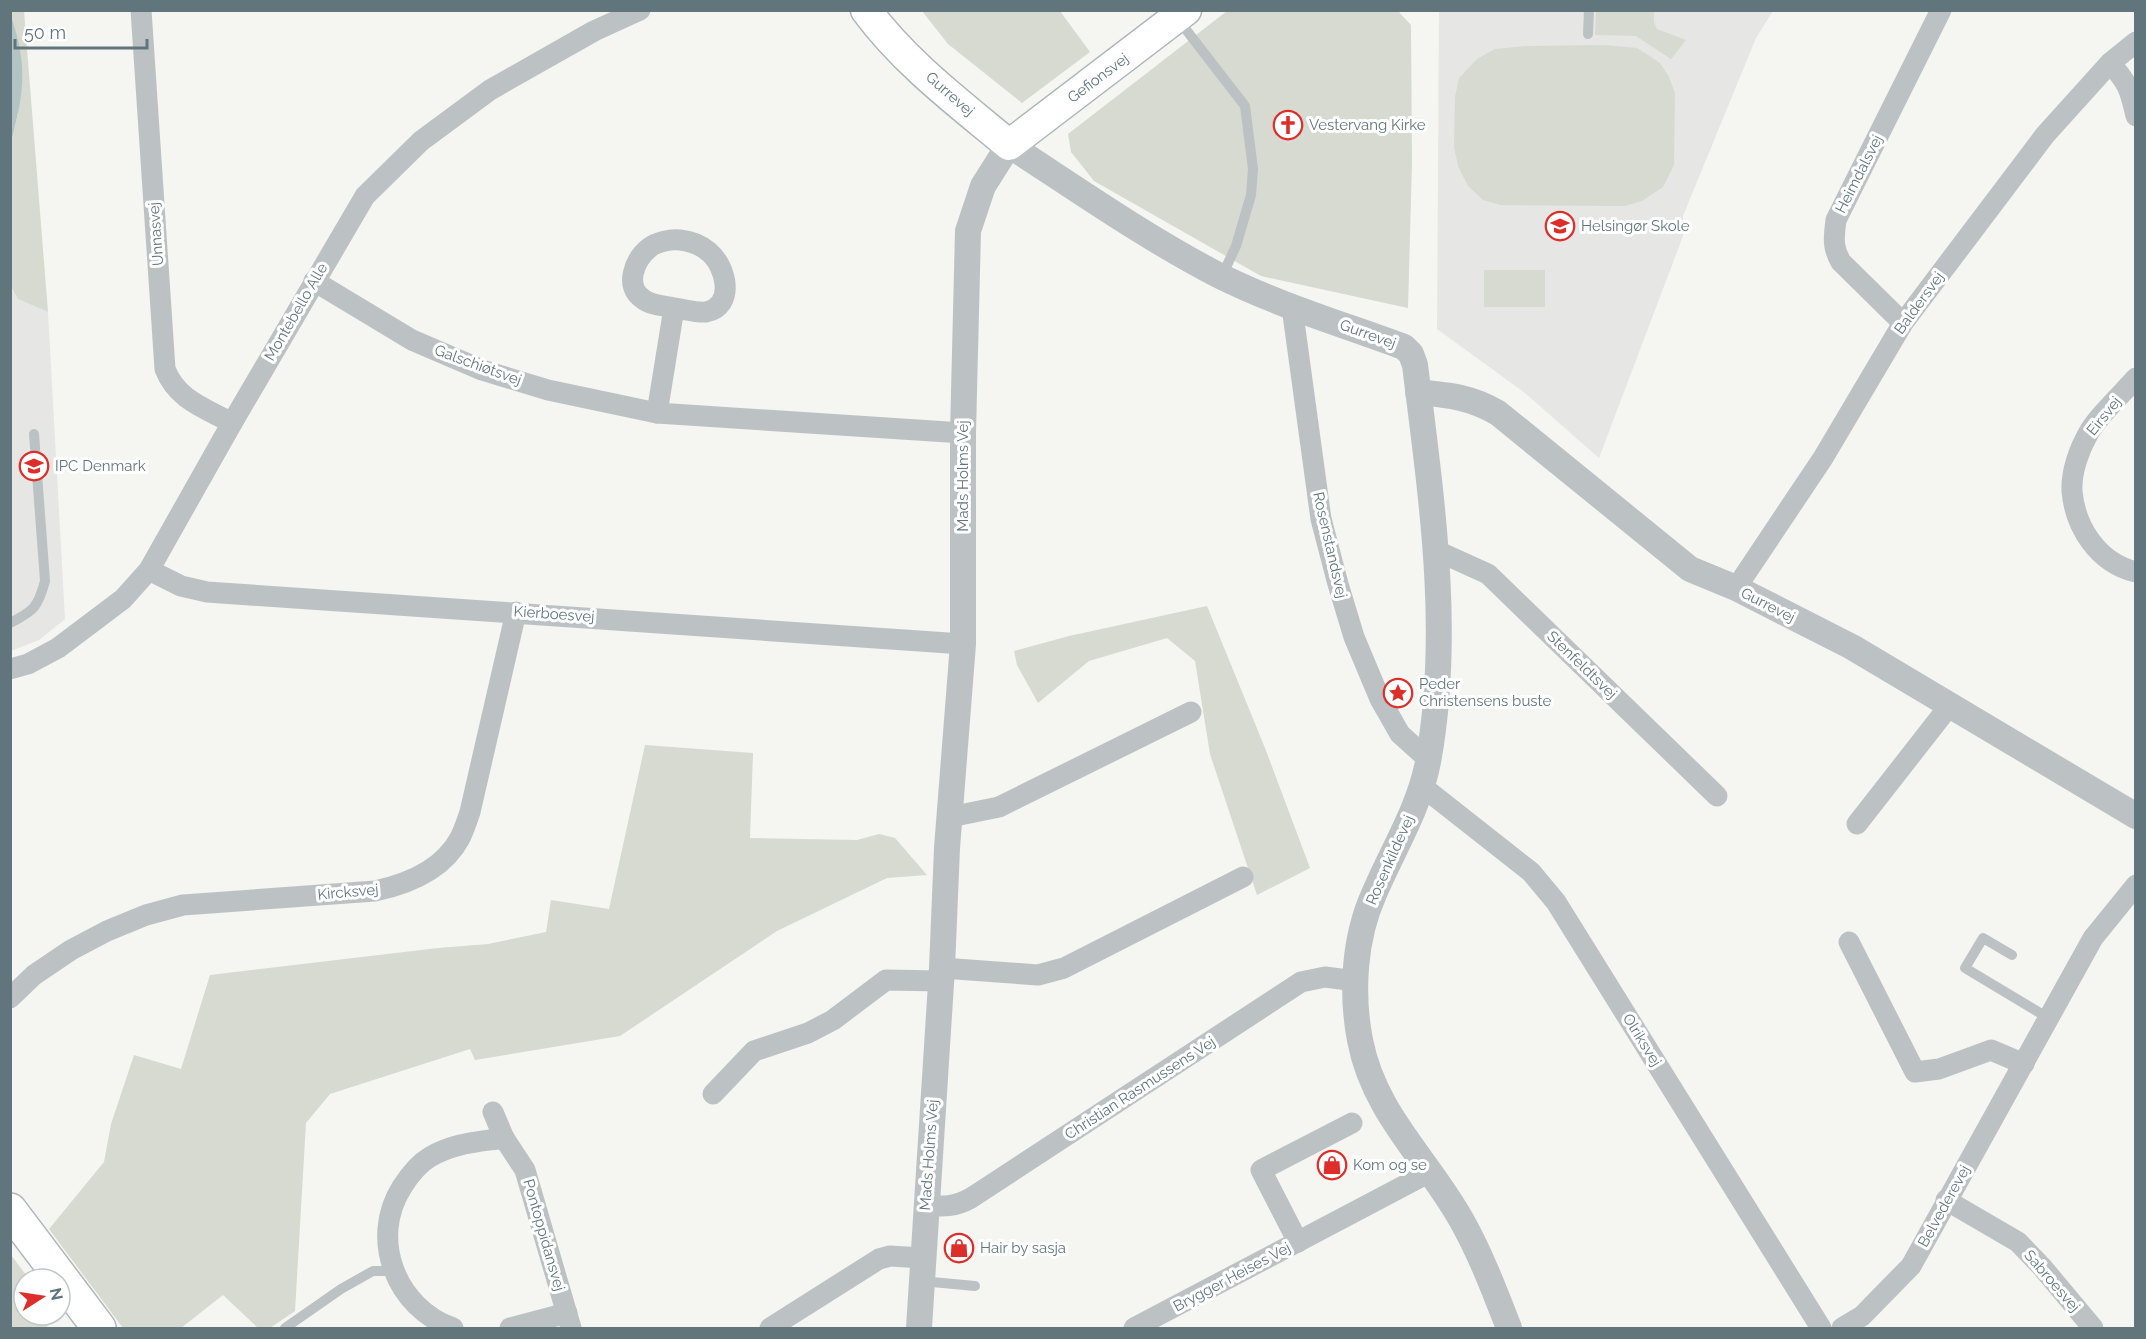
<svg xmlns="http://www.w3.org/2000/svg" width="2146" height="1339" viewBox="0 0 2146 1339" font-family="Raleway,sans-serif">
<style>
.built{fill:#e6e6e5}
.green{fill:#d6dad1}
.water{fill:#b3c4c5}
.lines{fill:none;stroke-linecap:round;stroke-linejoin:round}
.secondary-casing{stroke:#acb5b7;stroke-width:33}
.primary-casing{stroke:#b0b6b9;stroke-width:36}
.service{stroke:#bcc2c4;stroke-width:10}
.minor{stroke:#bcc2c4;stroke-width:21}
.tertiary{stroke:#bcc2c4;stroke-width:26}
.secondary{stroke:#fff;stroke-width:30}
.primary{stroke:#fff;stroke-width:33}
.labels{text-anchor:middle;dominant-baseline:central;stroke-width:6;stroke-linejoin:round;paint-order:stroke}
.street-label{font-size:15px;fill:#61767c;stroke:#fff}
.poi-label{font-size:15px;fill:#61767c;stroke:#fff;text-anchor:start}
</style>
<rect width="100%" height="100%" fill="#f5f5f2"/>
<g class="built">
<polygon points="1439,11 1773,11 1756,38 1683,216 1683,236 1599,458 1525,393 1437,329"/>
<polygon points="10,287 18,299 48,312 65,619 39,640 11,651"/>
</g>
<g class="green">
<polygon points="10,11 24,11 48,312 18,299 11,287 11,142 18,114"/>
<polygon points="922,11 1060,11 1090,52 1022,103 948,44"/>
<polygon points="1227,11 1398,11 1411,25 1412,162 1408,308 1261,276 1094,181 1071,152 1068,134"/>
<polygon points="1596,11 1654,11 1654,22 1657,29 1686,40 1671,59 1636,36 1595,35"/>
<polygon points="1605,45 1637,48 1648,55 1660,63 1669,77 1675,93 1674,165 1663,187 1642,201 1625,206 1500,205 1483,200 1468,186 1458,166 1454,147 1455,97 1459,78 1477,59 1495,49 1527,46"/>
<rect x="1484" y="270" width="61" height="37"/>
<polygon points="1207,606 1265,748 1310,868 1257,895 1210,754 1195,661 1167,638 1089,661 1038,703 1017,665 1014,651 1069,636"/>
<polygon points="645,745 753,753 750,838 857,840 879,834 895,838 927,875 887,878 777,931 620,1036 475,1060 470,1049 330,1094 306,1123 295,1311 270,1328 258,1328 223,1295 181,1328 123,1328 49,1229 104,1162 111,1124 134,1055 181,1069 210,975 438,948 488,944 546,932 551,900 609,909"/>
<polygon points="11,1255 29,1279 24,1279 24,1315 57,1315 59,1318 45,1328 11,1328"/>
</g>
<path class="water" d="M11 16C28 67 24 92 11 142Z"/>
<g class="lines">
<g class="secondary-casing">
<path id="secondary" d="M866 10C905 63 960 104 1009 145L1186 10"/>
</g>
<g class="primary-casing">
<polyline id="primary" points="10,1210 99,1328"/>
</g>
<g class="service">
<polyline points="1177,18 1245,106 1253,169 1251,195 1236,246 1222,276"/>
<polyline points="1588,34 1589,10"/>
<path d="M10 623C34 611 38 607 45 581L34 434"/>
<polyline points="2012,955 1983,938 1965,968 2050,1019"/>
<polyline points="921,1281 975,1286"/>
<polyline points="285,1328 341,1289 373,1271 393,1271"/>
</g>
<g class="minor">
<path d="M141 10 165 369C177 400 205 408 232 423"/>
<path d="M2110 63C2128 83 2130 89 2136 116"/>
<polyline points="314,281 412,340 482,370 548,390 657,413 963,433"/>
<polyline points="1292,307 1321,519 1338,584 1354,637 1380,699 1400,734 1429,760"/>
<path d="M1903 323 1841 262C1832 247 1834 237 1836 220L1941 10"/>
<path d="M2136 378C2123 393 2096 418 2088 434 2079 450 2071 472 2072 491 2075 527 2098 563 2136 572"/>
<path d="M657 413 674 308C683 309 697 313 706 312 736 306 726 266 709 252 701 245 690 241 680 240 670 239 656 242 649 248 634 260 624 287 643 299 650 305 665 306 674 308"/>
<polyline points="1435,550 1488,574 1717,796"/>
<polyline points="149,570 181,586 207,592 963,644"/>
<polyline points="1736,588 1823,458 1903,323 2045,135 2110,63 2136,42"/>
<polyline points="10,669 28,664 58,648 123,599 149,570 232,423 365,196 421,141 490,90 594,31 640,10"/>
<polyline points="1423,787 1531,872 1556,902 1821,1328"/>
<polyline points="950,817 999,807 1191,712"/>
<polyline points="1857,824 1950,705"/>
<polyline points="1849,942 1915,1072 1939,1069 1991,1050 2024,1064"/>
<polyline points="942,968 1038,975 1064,968 1243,877"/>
<path d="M10 998 34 975 71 950 107 931 146 915 183 905 375 891C408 884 443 870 460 838 464 830 467 821 470 812L516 612"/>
<polyline points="713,1094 754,1051 808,1033 833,1020 886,980 941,981"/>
<polyline points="493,1112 504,1138 525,1170 571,1328"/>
<polyline points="1946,1200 2018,1242 2042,1267 2093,1328"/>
<path d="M926 1205C943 1207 955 1207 971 1198L1301 982 1325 977 1356 981"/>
<polyline points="1298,1242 1261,1170 1352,1123"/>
<path d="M453 1328C396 1308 369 1239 402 1187 409 1176 418 1164 430 1157 453 1143 478 1142 504 1138"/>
<polyline points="510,1328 567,1313"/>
<polyline points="770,1328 879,1259 890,1256 922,1258"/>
<polyline points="1134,1328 1430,1172"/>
<polyline points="1842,1328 1862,1316 1911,1266 2093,938 2136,885"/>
</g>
<g class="tertiary">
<path d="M1418 392C1449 395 1471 397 1498 413L1690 569 1736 588 1852 647 2136 816"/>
<path d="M919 1328 942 968 947 848 963 644V433L968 231 983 186 1009 145C1078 190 1145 237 1218 275 1278 305 1342 324 1404 347L1411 354 1415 365C1431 496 1452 631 1428 762 1419 809 1392 851 1374 894 1354 938 1351 993 1360 1040 1374 1114 1427 1158 1462 1221 1481 1255 1495 1292 1509 1328"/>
</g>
<use href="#secondary" class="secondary"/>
<use href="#primary" class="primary"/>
</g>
<defs>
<g id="church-ring" transform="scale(1.5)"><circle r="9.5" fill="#fff" stroke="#dd2e2a" stroke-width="1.5"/><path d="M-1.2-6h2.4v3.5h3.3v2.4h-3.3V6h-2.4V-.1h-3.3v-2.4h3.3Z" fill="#dd2e2a"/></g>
<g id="school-ring" transform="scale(1.5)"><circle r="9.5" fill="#fff" stroke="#dd2e2a" stroke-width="1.5"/><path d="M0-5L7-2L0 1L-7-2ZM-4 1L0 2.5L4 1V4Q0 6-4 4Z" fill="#dd2e2a"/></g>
<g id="sight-ring" transform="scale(1.5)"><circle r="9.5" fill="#fff" stroke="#dd2e2a" stroke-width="1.5"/><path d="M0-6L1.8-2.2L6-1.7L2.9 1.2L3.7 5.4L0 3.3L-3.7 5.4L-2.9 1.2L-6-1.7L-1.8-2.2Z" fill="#dd2e2a"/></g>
<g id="shop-ring" transform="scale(1.5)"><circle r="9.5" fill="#fff" stroke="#dd2e2a" stroke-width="1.5"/><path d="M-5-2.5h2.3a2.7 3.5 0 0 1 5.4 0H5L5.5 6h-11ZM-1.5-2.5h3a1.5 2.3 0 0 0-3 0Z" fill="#dd2e2a"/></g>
</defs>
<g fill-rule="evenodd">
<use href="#church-ring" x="1288" y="125"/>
<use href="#school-ring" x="1560" y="226"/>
<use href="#school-ring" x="34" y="466"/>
<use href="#sight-ring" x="1398" y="693"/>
<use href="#shop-ring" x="1332" y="1165"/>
<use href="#shop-ring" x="959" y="1248"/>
</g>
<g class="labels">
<g class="street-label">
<text transform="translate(1098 78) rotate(-37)">Gefionsvej</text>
<text transform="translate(950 94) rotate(41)">Gurrevej</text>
<text transform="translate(1859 174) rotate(-63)">Heimdalsvej</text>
<text transform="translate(156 234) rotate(-94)">Unnasvej</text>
<text transform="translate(1919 303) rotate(-54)">Baldersvej</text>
<text transform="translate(296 312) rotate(-60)">Montebello Alle</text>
<text transform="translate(1368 334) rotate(20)">Gurrevej</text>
<text transform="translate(478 365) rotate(20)">Galschiøtsvej</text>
<text transform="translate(2104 416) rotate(-51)">Eirsvej</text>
<text transform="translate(963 476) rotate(-90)">Mads Holms Vej</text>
<text transform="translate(1330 545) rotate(77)">Rosenstandsvej</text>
<text transform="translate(1768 605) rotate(27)">Gurrevej</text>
<text transform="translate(554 614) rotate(4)">Kierboesvej</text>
<text transform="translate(1582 665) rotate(44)">Stenfeldtsvej</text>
<text transform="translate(1390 860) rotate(-66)">Rosenkildevej</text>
<text transform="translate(348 892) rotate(-5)">Kircksvej</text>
<text transform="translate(1642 1040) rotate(58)">Olriksvej</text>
<text transform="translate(1140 1088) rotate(-33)">Christian Rasmussens Vej</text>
<text transform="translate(929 1155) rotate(-86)">Mads Holms Vej</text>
<text transform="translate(1944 1206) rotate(-61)">Belvederevej</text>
<text transform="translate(544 1235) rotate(74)">Pontoppidansvej</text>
<text transform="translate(1232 1277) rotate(-28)">Brygger Heises Vej</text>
<text transform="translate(2052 1281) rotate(49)">Sabroesvej</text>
</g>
<g class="poi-label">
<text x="1309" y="125">Vestervang Kirke</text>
<text x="1581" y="226">Helsingør Skole</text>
<text x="55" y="466">IPC Denmark</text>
<text x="1419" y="684">Peder<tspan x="1419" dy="17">Christensens buste</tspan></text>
<text x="1353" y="1165">Kom og se</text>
<text x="980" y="1248">Hair by sasja</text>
</g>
</g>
<rect width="2146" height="1339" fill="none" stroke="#61767c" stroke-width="24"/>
<g transform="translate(42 1297) rotate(78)"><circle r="28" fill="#ffffff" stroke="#c0c8cb" stroke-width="1.5"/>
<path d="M0-4.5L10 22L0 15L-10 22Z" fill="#dd2e2a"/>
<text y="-9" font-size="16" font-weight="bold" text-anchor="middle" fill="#61767c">N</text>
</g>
<path d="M15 39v9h132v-9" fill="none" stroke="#61767c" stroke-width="3"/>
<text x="24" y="39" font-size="18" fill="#61767c" stroke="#ffffff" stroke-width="4.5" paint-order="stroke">50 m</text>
</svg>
